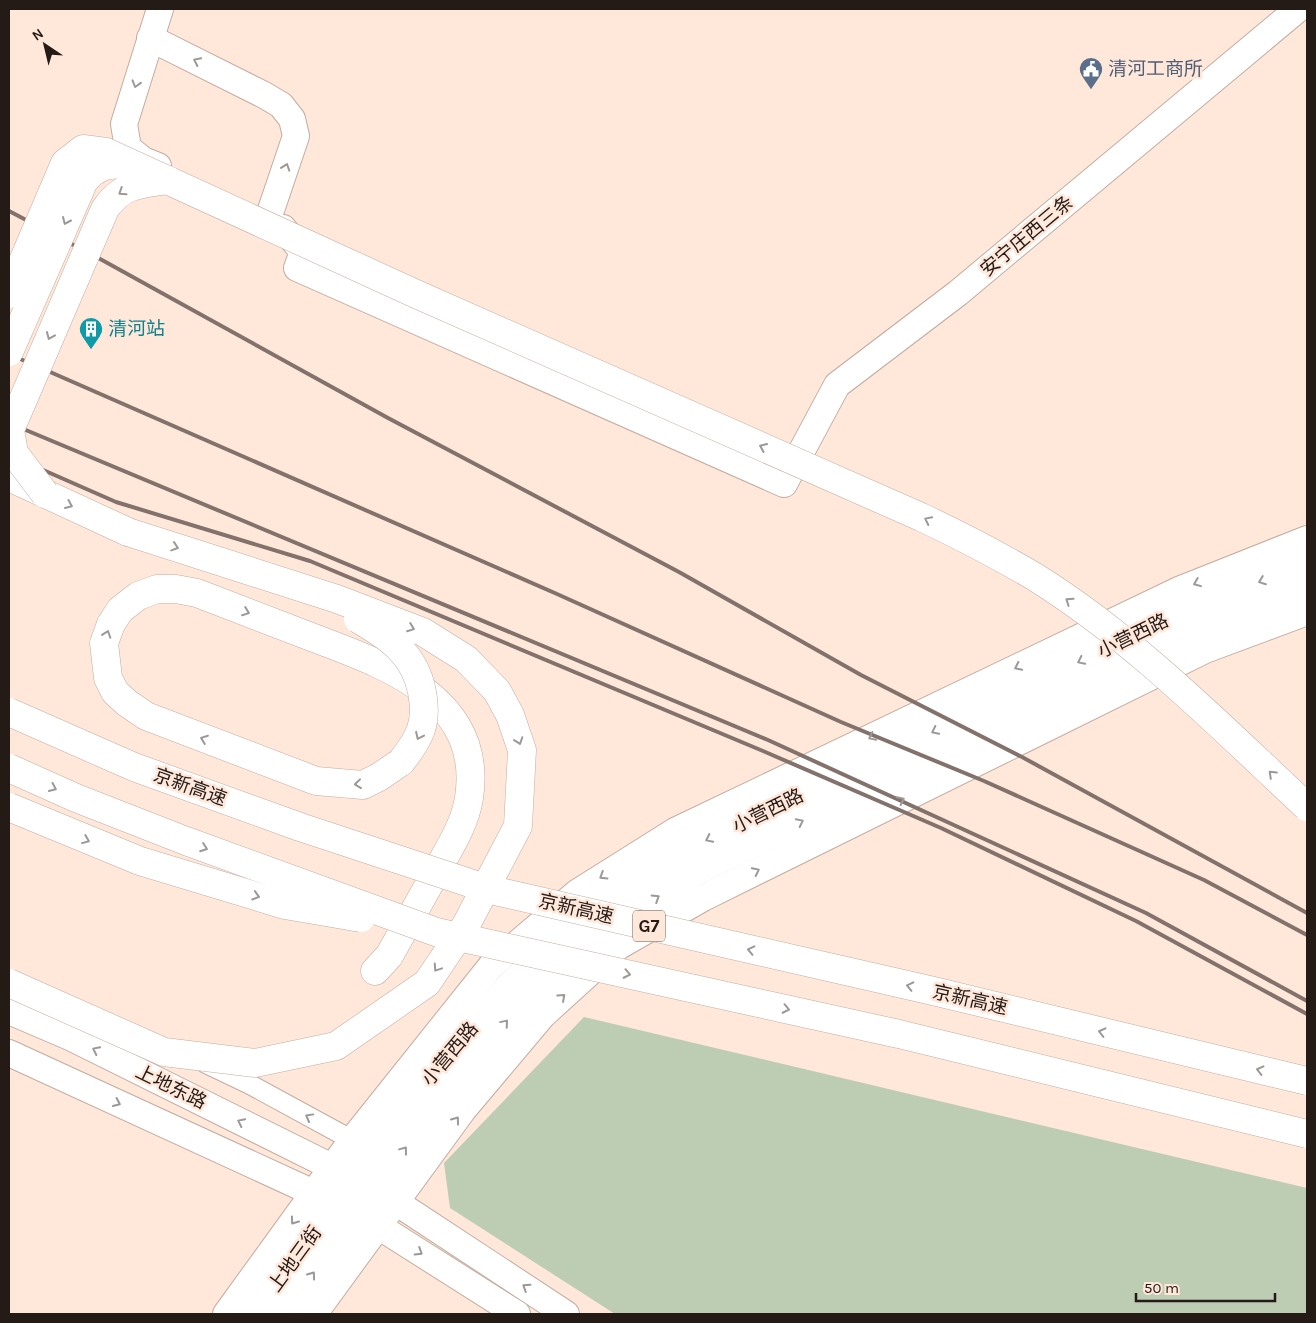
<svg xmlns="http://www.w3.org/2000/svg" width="1316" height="1323" viewBox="0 0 1316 1323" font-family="Karla,'Noto Sans SC',sans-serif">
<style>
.green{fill:#bccdb4}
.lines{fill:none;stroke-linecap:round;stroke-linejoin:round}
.street-casing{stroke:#c2aca0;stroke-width:21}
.secondary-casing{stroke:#c2aca0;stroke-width:28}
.highway-casing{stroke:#c2aca0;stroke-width:29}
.street{stroke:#fff;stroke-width:19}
.secondary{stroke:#fff;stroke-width:26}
.highway{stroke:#fff;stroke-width:28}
.rail{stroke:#82726b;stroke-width:4}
.highway-bridge-casing{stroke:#c2aca0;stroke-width:29;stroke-linecap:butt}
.highway-bridge{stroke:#fff;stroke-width:28}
.oneway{stroke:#9c9897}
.labels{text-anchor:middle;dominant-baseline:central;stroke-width:5;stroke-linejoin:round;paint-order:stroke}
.shield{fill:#ffe7da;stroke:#665852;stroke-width:1}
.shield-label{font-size:18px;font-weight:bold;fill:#241b17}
.service-label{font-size:19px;fill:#4e5e75;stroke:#ffe7da;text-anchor:start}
.street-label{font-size:19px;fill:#241b17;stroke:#ffe7da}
.culture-label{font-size:19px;fill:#0d838f;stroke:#ffe7da;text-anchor:start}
</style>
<rect width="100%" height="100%" fill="#ffe7da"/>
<polygon class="green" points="584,1017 1307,1188 1307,1314 615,1314 450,1208 444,1163"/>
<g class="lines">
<g class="street-casing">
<polyline id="street" points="205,1063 251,1085 352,1140"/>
</g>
<g class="secondary-casing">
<g id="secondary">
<polyline points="150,38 264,95 281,105 292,119 296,136 270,213"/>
<polyline points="158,166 143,160 128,148 124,124 160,9"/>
<polyline points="283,228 303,252 297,268 784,484 837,385 958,293 1298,9"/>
<polyline points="9,1011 72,1038 348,1175"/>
<polyline points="9,1053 329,1200"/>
<polyline points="382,1193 566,1314"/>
<polyline points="364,1217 517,1314"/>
<polyline points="226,1314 352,1140 491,966 578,892 675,831 1181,589 1307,539"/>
<polyline points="255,1314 425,1084 510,984 592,912 685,851 1189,609 1307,564"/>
<polyline points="284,1314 446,1093 526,997 605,929 695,873 1192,630 1307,587"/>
<polyline points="314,1314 463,1110 543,1015 619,946 703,898 1205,650 1307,612"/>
</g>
</g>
<g class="highway-casing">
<g id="highway">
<polyline points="9,477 128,532"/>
<path d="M375 971 389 956C404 929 420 901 435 874 448 850 465 825 469 798 484 699 388 666 314 638 275 623 236 608 197 593L176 589H157L138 596 120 610 111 624 104 643 108 678 115 692 127 703 146 716 316 781 363 785 379 777 401 762"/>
</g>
</g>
<use href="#street" class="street"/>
<use href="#secondary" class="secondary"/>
<use href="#highway" class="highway"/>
<g class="rail">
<polyline points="9,211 102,260 388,418 679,572 861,675 1022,757 1307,913"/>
<polyline points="9,354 557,594 841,722 984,781 1204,880 1307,935"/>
<polyline points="9,423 768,740 1146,913 1307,1001"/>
<polyline points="9,455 116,502 310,561 763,751 941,828 1136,921 1307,1014"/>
</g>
<g class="highway-bridge-casing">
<g id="highway-bridge">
<path d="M9 294 65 163 83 149 106 152 416 294 921 517C959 535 998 555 1035 577 1136 640 1221 727 1307 807"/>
<path d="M9 352 84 181C98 164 110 164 130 164"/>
<path d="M45 494 14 453 10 430 105 209C122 184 140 184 168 180"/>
<path d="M358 619C389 637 415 654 422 692 428 723 420 738 401 762"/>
<polyline points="9,712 134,767 300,827 491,890 929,990 1307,1081"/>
<polyline points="9,768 76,798 186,841 436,932 899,1034 1307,1134"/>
<polyline points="9,807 140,861 285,905 361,918"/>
<polyline points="9,983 164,1052 255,1063 336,1046 427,983 466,925 518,826 522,750 510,715 497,691 466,659 423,632 337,599 128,532"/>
</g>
</g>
<use href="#highway-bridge" class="highway-bridge"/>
</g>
<defs><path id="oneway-chevron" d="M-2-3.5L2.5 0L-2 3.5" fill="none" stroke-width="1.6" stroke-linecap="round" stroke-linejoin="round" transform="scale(1.25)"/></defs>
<g class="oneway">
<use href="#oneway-chevron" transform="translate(197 61) rotate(-154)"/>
<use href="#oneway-chevron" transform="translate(136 84) rotate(107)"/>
<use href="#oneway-chevron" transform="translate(286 167) rotate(-71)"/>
<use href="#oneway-chevron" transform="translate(122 192) rotate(147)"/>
<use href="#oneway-chevron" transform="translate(66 221) rotate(114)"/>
<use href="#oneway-chevron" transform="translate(50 336) rotate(113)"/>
<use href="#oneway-chevron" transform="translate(763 447) rotate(-156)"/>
<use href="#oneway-chevron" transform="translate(69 505) rotate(24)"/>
<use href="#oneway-chevron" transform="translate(928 520) rotate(-154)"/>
<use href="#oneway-chevron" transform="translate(175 547) rotate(18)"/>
<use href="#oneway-chevron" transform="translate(1262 581) rotate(159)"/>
<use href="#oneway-chevron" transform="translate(1197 583) rotate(158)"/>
<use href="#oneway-chevron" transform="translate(1069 601) rotate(-145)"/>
<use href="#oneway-chevron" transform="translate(246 612) rotate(21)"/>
<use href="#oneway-chevron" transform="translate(411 628) rotate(21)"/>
<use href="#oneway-chevron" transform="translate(107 634) rotate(-71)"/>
<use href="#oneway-chevron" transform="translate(1081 661) rotate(154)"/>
<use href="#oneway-chevron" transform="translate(1018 667) rotate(154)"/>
<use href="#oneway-chevron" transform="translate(935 731) rotate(154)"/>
<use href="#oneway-chevron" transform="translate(419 736) rotate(115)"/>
<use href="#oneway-chevron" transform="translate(872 737) rotate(154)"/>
<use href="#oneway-chevron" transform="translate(204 739) rotate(-159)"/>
<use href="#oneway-chevron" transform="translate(519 741) rotate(71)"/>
<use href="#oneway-chevron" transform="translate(1272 774) rotate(-136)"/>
<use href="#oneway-chevron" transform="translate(358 784) rotate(174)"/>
<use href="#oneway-chevron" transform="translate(53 788) rotate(25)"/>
<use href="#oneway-chevron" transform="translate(901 800) rotate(-26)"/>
<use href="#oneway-chevron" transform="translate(800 822) rotate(-26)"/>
<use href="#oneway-chevron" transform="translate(709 839) rotate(154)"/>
<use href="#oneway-chevron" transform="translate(86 840) rotate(22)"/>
<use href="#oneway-chevron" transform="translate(204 848) rotate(20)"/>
<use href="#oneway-chevron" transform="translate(756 871) rotate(-26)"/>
<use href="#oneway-chevron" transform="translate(603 876) rotate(148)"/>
<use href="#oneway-chevron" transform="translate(256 896) rotate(17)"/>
<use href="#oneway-chevron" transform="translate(656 898) rotate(-32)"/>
<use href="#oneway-chevron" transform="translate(751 950) rotate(-167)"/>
<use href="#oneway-chevron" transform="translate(437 968) rotate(124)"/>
<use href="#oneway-chevron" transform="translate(627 974) rotate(12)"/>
<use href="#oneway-chevron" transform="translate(910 986) rotate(-167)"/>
<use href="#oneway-chevron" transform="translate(562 997) rotate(-42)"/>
<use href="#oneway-chevron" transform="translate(786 1009) rotate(12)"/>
<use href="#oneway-chevron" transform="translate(505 1023) rotate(-50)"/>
<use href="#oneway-chevron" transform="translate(1102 1032) rotate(-166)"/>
<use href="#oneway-chevron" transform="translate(96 1050) rotate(-154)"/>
<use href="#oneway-chevron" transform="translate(1260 1070) rotate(-166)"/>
<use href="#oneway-chevron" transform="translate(117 1103) rotate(25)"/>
<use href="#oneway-chevron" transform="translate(309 1117) rotate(-151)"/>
<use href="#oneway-chevron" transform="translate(456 1120) rotate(-54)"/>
<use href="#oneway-chevron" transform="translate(241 1122) rotate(-154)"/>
<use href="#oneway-chevron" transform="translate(404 1150) rotate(-53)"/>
<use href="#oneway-chevron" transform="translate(294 1221) rotate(126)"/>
<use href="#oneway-chevron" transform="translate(419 1252) rotate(32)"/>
<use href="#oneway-chevron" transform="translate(312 1275) rotate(-54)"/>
<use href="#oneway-chevron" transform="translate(526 1287) rotate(-147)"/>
</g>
<defs>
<g id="civic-pin" transform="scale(1.25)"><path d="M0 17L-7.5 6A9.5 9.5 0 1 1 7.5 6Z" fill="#5c6f8a" stroke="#ffe7da"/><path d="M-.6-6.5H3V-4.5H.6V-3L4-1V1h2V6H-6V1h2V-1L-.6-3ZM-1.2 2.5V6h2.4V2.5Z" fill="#fff"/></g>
<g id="building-pin" transform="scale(1.25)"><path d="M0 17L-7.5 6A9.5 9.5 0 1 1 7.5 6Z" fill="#0f9aa8" stroke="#ffe7da"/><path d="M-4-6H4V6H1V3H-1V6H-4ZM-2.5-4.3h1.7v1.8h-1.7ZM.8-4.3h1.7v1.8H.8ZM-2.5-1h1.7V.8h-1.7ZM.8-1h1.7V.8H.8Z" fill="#fff"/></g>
</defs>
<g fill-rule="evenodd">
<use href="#civic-pin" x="1091" y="69"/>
<use href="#building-pin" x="91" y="329"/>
</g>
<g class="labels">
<rect class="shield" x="633" y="910.5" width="32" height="31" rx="4"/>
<g class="shield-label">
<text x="649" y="926">G7</text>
</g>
<g class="service-label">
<text x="1108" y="69">清河工商所</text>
</g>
<g class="street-label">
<text transform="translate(1027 236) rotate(-40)">安宁庄西三条</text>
<text transform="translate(1133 636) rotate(-26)">小营西路</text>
<text transform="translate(190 787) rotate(20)">京新高速</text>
<text transform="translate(768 811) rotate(-26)">小营西路</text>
<text transform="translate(576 909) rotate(13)">京新高速</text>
<text transform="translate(970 1000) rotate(13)">京新高速</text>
<text transform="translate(450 1054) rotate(-50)">小营西路</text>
<text transform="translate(171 1087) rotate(26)">上地东路</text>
<text transform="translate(295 1259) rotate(-54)">上地三街</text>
</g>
<g class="culture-label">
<text x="108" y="329">清河站</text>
</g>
</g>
<rect width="1316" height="1323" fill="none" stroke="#241b17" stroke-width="20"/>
<g transform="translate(45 45) rotate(325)" stroke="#ffe7da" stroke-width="4" paint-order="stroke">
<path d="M0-4L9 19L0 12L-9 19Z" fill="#241b17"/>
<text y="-8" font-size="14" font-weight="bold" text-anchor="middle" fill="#241b17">N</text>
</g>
<path d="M1136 1293v8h139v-8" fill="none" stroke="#241b17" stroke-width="2.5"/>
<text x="1144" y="1293" font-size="15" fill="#241b17" stroke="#ffe7da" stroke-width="4" paint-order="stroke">50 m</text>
</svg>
